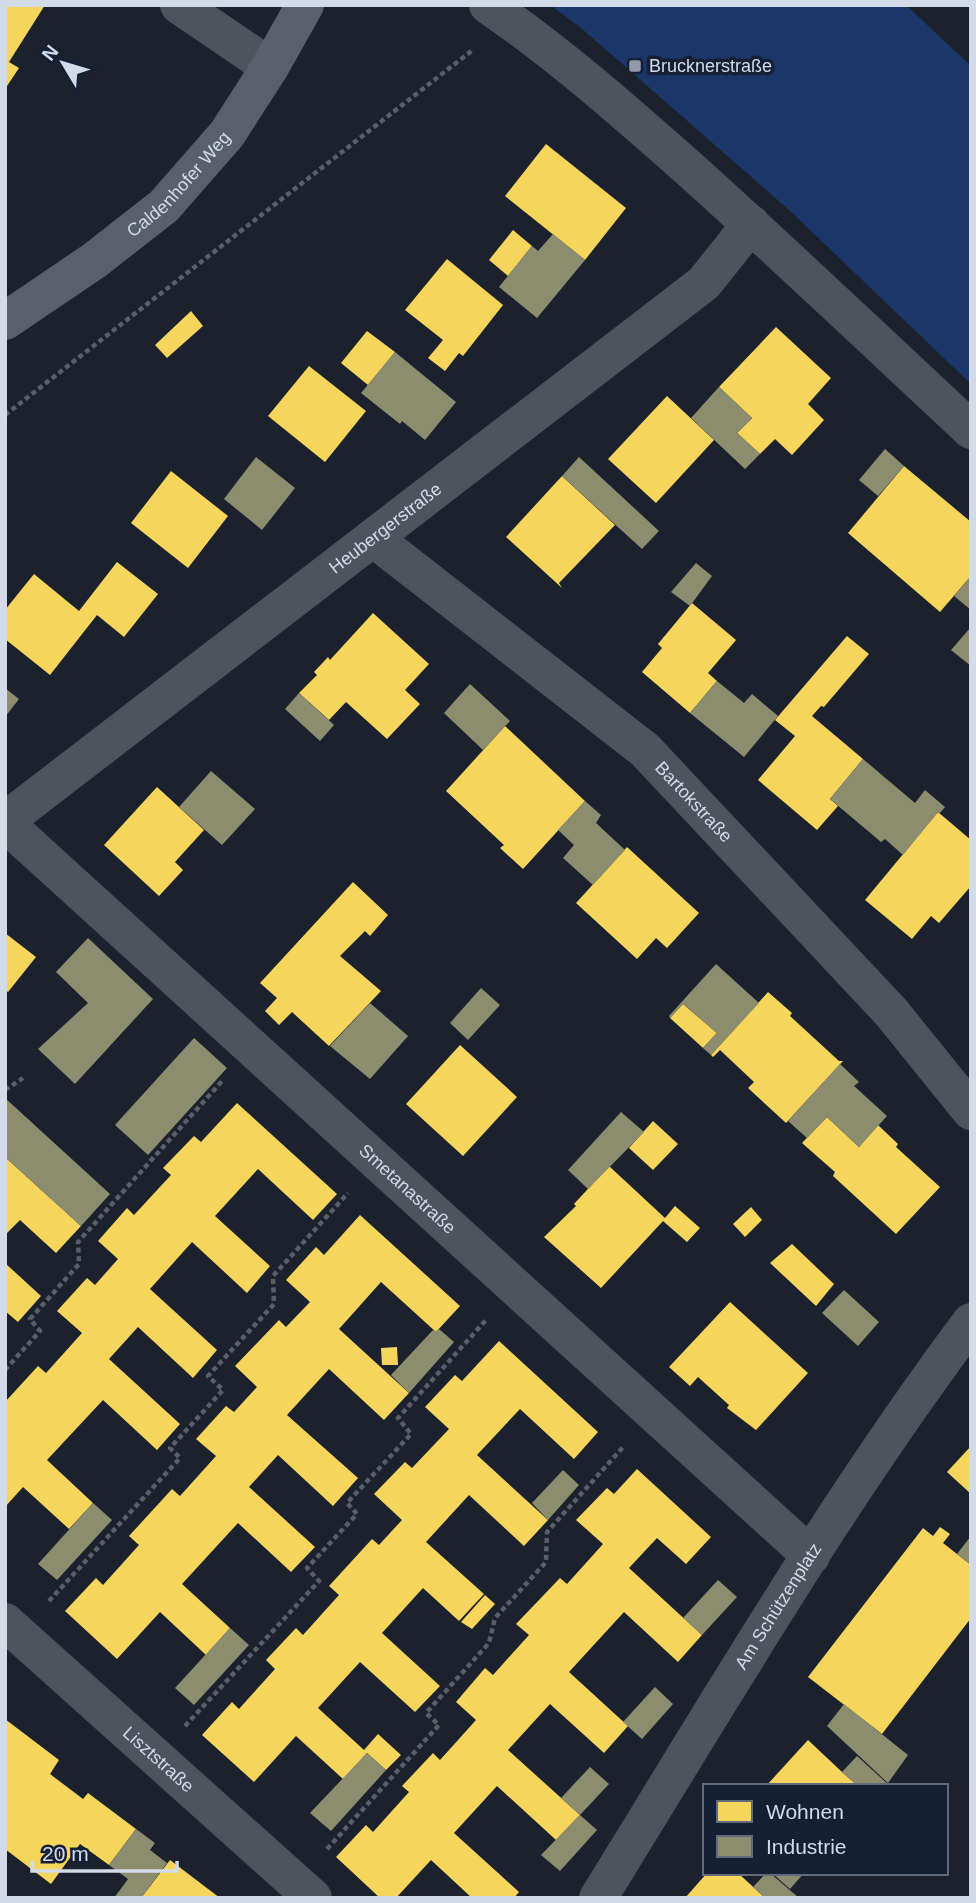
<svg xmlns="http://www.w3.org/2000/svg" width="976" height="1903" viewBox="0 0 976 1903" font-family="Arial,sans-serif">
<style>
.green{fill:#1b3769}
.homes{fill:#f6d55c}
.industry{fill:#8c8c6e}
.lines{fill:none;stroke-linecap:round;stroke-linejoin:round}
.path{stroke:#5a5f68;stroke-width:4.5;stroke-dasharray:5 3.5;stroke-linecap:butt}
.minor{stroke:#4e545e;stroke-width:38}
.secondary{stroke:#59606c;stroke-width:38}
.poi-dot{fill:#939aa7;stroke:#152034;stroke-width:2.5}
.labels{text-anchor:middle;dominant-baseline:central;stroke-width:7;stroke-linejoin:round;paint-order:stroke}
.poi-label{font-size:18px;fill:#d3dbe9;stroke:#152034;text-anchor:start}
.street-label{font-size:18px;fill:#d3dbe9;stroke:#152034}
</style>
<rect width="100%" height="100%" fill="#1c222d"/>
<polygon class="green" points="550,5 906,5 971,66 971,384 788,209 580,27"/>
<g class="homes">
<polygon points="5,5 45,5 9,62 19,68 5,89"/>
<polygon points="546,144 626,208 585,260 505,196"/>
<polygon points="513,230 532,246 508,276 489,260"/>
<polygon points="447,259 503,305 463,356 459,353 445,371 428,358 443,340 405,310"/>
<polygon points="191,311 203,326 167,358 155,345"/>
<polygon points="776,327 831,378 808,404 824,420 792,455 775,439 760,454 737,433 752,418 719,387"/>
<polygon points="367,331 395,352 368,385 341,363"/>
<polygon points="309,366 366,411 325,462 268,416"/>
<polygon points="667,396 714,440 656,503 608,459"/>
<polygon points="904,466 971,522 971,576 940,612 848,533"/>
<polygon points="171,471 228,516 188,568 131,523"/>
<polygon points="562,476 615,525 559,583 562,588 506,537"/>
<polygon points="117,562 158,594 124,637 97,615 50,675 5,639 5,610 34,574 79,611"/>
<polygon points="692,603 736,640 708,673 717,681 690,713 642,672 662,648 658,644"/>
<polygon points="373,613 429,664 405,690 420,704 387,739 346,702 329,720 299,693 317,675 314,672 328,657 330,660"/>
<polygon points="847,636 869,654 824,707 821,706 812,716 863,759 830,799 838,806 817,830 758,780 795,736 775,720"/>
<polygon points="505,726 585,801 523,869 500,848 504,845 446,791"/>
<polygon points="157,787 204,830 175,862 183,870 159,896 104,845"/>
<polygon points="938,812 971,840 971,882 969,884 971,886 939,923 931,916 912,939 865,900"/>
<polygon points="627,847 699,913 667,948 656,938 637,959 576,903"/>
<polygon points="353,882 388,915 370,936 365,931 340,956 381,991 329,1046 292,1012 279,1025 265,1011 277,998 260,983"/>
<polygon points="5,933 36,957 8,992 5,990"/>
<polygon points="768,992 792,1013 790,1016 839,1061 843,1061 786,1123 748,1088 754,1082 720,1050 713,1057 711,1055"/>
<polygon points="683,1004 717,1033 703,1048 670,1018"/>
<polygon points="460,1045 517,1097 463,1156 406,1104"/>
<polygon points="237,1103 337,1194 313,1220 258,1169 215,1216 270,1266 247,1293 192,1242 150,1289 217,1350 193,1378 138,1327 109,1359 180,1424 157,1450 103,1400 47,1460 93,1503 69,1529 23,1487 5,1507 5,1402 38,1366 46,1373 82,1333 57,1311 87,1278 95,1285 118,1259 98,1241 127,1208 134,1215 171,1175 163,1168 194,1136 201,1142"/>
<polygon points="827,1117 859,1147 878,1125 898,1144 896,1147 940,1187 896,1234 833,1176 835,1172 802,1143"/>
<polygon points="653,1121 678,1144 653,1170 629,1148"/>
<polygon points="5,1157 81,1226 56,1253 20,1220 5,1235"/>
<polygon points="609,1166 665,1218 675,1206 700,1228 687,1242 663,1221 601,1288 544,1237 576,1206 574,1204"/>
<polygon points="751,1207 762,1220 745,1237 733,1224"/>
<polygon points="360,1215 460,1306 436,1332 381,1282 339,1329 409,1393 384,1420 329,1369 287,1415 358,1478 333,1506 278,1455 249,1487 315,1547 291,1572 238,1523 182,1584 230,1628 206,1655 160,1612 117,1659 65,1611 96,1578 103,1585 139,1545 129,1536 172,1489 180,1496 216,1456 196,1439 226,1406 234,1412 257,1387 235,1366 279,1320 286,1327 310,1302 286,1280 316,1247 324,1255"/>
<polygon points="792,1244 834,1284 816,1306 770,1263"/>
<polygon points="5,1263 41,1296 18,1322 5,1311"/>
<polygon points="730,1302 808,1373 756,1430 727,1408 729,1405 698,1377 690,1386 669,1367"/>
<polygon points="499,1341 598,1432 574,1459 520,1409 477,1455 548,1520 524,1546 469,1495 426,1542 484,1594 459,1621 423,1588 382,1633 440,1686 415,1712 360,1662 318,1708 364,1750 378,1734 401,1755 386,1770 367,1753 343,1779 296,1736 254,1782 202,1735 232,1702 239,1709 275,1669 266,1660 296,1628 303,1635 339,1595 329,1586 372,1539 379,1545 402,1520 374,1494 405,1462 412,1468 449,1429 425,1407 455,1375 462,1381"/>
<polygon points="397,1347 398,1365 382,1365 381,1348"/>
<polygon points="971,1446 971,1494 947,1472"/>
<polygon points="637,1469 711,1537 686,1564 657,1538 629,1568 702,1635 678,1662 624,1612 569,1672 628,1726 604,1753 550,1704 508,1750 580,1815 556,1840 497,1786 454,1833 519,1892 514,1898 472,1898 431,1860 396,1898 380,1898 336,1857 366,1825 373,1832 409,1792 402,1786 433,1753 440,1760 476,1720 456,1702 485,1668 493,1675 529,1635 516,1624 560,1578 567,1584 603,1544 576,1520 607,1488 614,1494"/>
<polygon points="940,1527 950,1534 943,1543 971,1565 971,1618 882,1734 808,1677 923,1528 933,1536"/>
<polygon points="485,1595 495,1604 472,1629 461,1622"/>
<polygon points="5,1719 59,1760 50,1774 83,1799 88,1793 136,1829 109,1865 80,1844 51,1884 5,1849"/>
<polygon points="808,1740 842,1772 858,1786 766,1786"/>
<polygon points="170,1860 220,1898 141,1898"/>
<polygon points="707,1873 738,1873 765,1898 685,1898"/>
</g>
<g class="industry">
<polygon points="553,234 585,260 537,318 499,287 532,246 538,251"/>
<polygon points="395,352 456,402 425,440 402,421 400,424 361,393"/>
<polygon points="719,387 752,418 737,433 760,454 745,469 691,418"/>
<polygon points="885,449 904,466 878,496 859,480"/>
<polygon points="256,457 295,488 262,530 224,499"/>
<polygon points="579,457 659,531 642,549 562,476"/>
<polygon points="696,563 712,576 690,606 671,592"/>
<polygon points="971,576 971,610 954,596"/>
<polygon points="971,627 971,666 951,650"/>
<polygon points="717,681 744,703 752,694 778,716 744,757 690,713"/>
<polygon points="470,684 510,721 483,750 444,713"/>
<polygon points="5,688 19,699 5,717"/>
<polygon points="299,693 334,725 320,741 285,709"/>
<polygon points="863,759 915,803 925,790 945,807 939,814 938,812 903,855 885,839 881,842 830,799"/>
<polygon points="211,771 255,809 222,845 179,807"/>
<polygon points="585,801 601,815 596,823 625,850 593,885 563,858 574,845 558,830"/>
<polygon points="88,938 153,999 75,1084 38,1049 88,1003 56,972"/>
<polygon points="716,964 759,1003 711,1055 703,1048 717,1033 683,1004 670,1018 669,1016"/>
<polygon points="481,988 500,1005 468,1040 450,1023"/>
<polygon points="370,1003 408,1036 370,1079 330,1046"/>
<polygon points="194,1038 227,1068 148,1155 115,1125"/>
<polygon points="840,1064 859,1082 854,1086 887,1116 859,1147 827,1117 807,1138 788,1121"/>
<polygon points="5,1098 110,1194 81,1226 5,1157"/>
<polygon points="621,1112 644,1132 588,1189 568,1170"/>
<polygon points="844,1290 879,1322 858,1346 822,1313"/>
<polygon points="439,1329 454,1342 409,1393 391,1375 433,1330 436,1332"/>
<polygon points="563,1470 579,1485 548,1520 532,1503"/>
<polygon points="93,1503 112,1520 57,1580 38,1564"/>
<polygon points="971,1536 971,1565 957,1554"/>
<polygon points="718,1580 737,1597 702,1635 683,1618"/>
<polygon points="230,1628 249,1645 194,1705 175,1688"/>
<polygon points="655,1687 673,1704 642,1739 623,1722"/>
<polygon points="844,1704 908,1755 888,1783 827,1726"/>
<polygon points="367,1753 386,1770 331,1831 310,1813"/>
<polygon points="857,1756 890,1786 858,1786 842,1772"/>
<polygon points="590,1767 609,1784 580,1815 561,1798"/>
<polygon points="580,1815 597,1830 560,1871 541,1855"/>
<polygon points="136,1829 155,1843 150,1850 167,1863 141,1898 114,1898 128,1879 109,1865"/>
<polygon points="766,1873 770,1873 799,1898 765,1898 753,1887"/>
<polygon points="772,1873 804,1873 790,1889"/>
</g>
<g class="lines">
<g class="path">
<polyline points="5,415 474,49"/>
<polyline points="5,1090 23,1078"/>
<polyline points="5,1370 40,1331 30,1319 79,1264 78,1242 223,1080"/>
<polyline points="49,1601 180,1458 170,1448 223,1390 208,1376 274,1304 273,1276 348,1193"/>
<polyline points="185,1726 319,1581 307,1568 357,1514 347,1503 411,1434 398,1418 486,1320"/>
<polyline points="327,1849 439,1725 426,1713 489,1643 495,1618 546,1562 547,1532 624,1446"/>
</g>
<g class="minor">
<polyline points="179,5 270,67"/>
<path d="M488 5C561 55 627 114 694 173 787 257 879 344 971 430"/>
<path id="s1" d="M373 538 645 750 891 1012 971 1111"/>
<path id="s2" d="M5 821 704 283 751 224"/>
<path id="s3" d="M5 823 811 1556"/>
<path id="s4" d="M5 1622 313 1898"/>
<path id="s5" d="M598 1898C718 1704 834 1505 971 1322"/>
</g>
<path class="secondary" id="s6" d="M5 321 95 260 164 206 227 134 270 67 305 5"/>
</g>
<rect class="poi-dot" x="628" y="59" width="14" height="14" rx="3.5"/>
<g class="labels">
<g class="poi-label">
<text x="649" y="66">Brucknerstraße</text>
</g>
<g class="street-label">
<text stroke="none"><textPath href="#s6" startOffset="222">Caldenhofer Weg</textPath></text>
<text stroke="none"><textPath href="#s2" startOffset="480">Heubergerstraße</textPath></text>
<text stroke="none"><textPath href="#s1" startOffset="416">Bartokstraße</textPath></text>
<text stroke="none"><textPath href="#s3" startOffset="544">Smetanastraße</textPath></text>
<text stroke="none"><textPath href="#s5" startOffset="343">Am Schützenplatz</textPath></text>
<text stroke="none"><textPath href="#s4" startOffset="206">Lisztstraße</textPath></text>
</g>
</g>
<rect width="976" height="1903" fill="none" stroke="#d3dbe9" stroke-width="14"/>
<rect x="703" y="1784" width="245" height="91" fill="#152034" stroke="#616b7c" stroke-width="2"/>
<rect x="717" y="1801" width="35" height="21" fill="#f6d55c" stroke="#616b7c" stroke-width="2"/>
<text x="766" y="1819" font-size="21" fill="#d3dbe9">Wohnen</text>
<rect x="717" y="1836" width="35" height="21" fill="#8c8c6e" stroke="#616b7c" stroke-width="2"/>
<text x="766" y="1854" font-size="21" fill="#d3dbe9">Industrie</text>
<g transform="translate(63 63) rotate(308)" stroke="#152034" stroke-width="5" paint-order="stroke">
<path d="M0-5L12 26L0 18L-12 26Z" fill="#d3dbe9"/>
<text y="-10" font-size="19" font-weight="bold" text-anchor="middle" fill="#d3dbe9">N</text>
</g>
<path d="M32 1861v10h145v-10" fill="none" stroke="#d3dbe9" stroke-width="3.5"/>
<text x="42" y="1861" font-size="21" fill="#d3dbe9" stroke="#152034" stroke-width="5" paint-order="stroke">20 m</text>
</svg>
